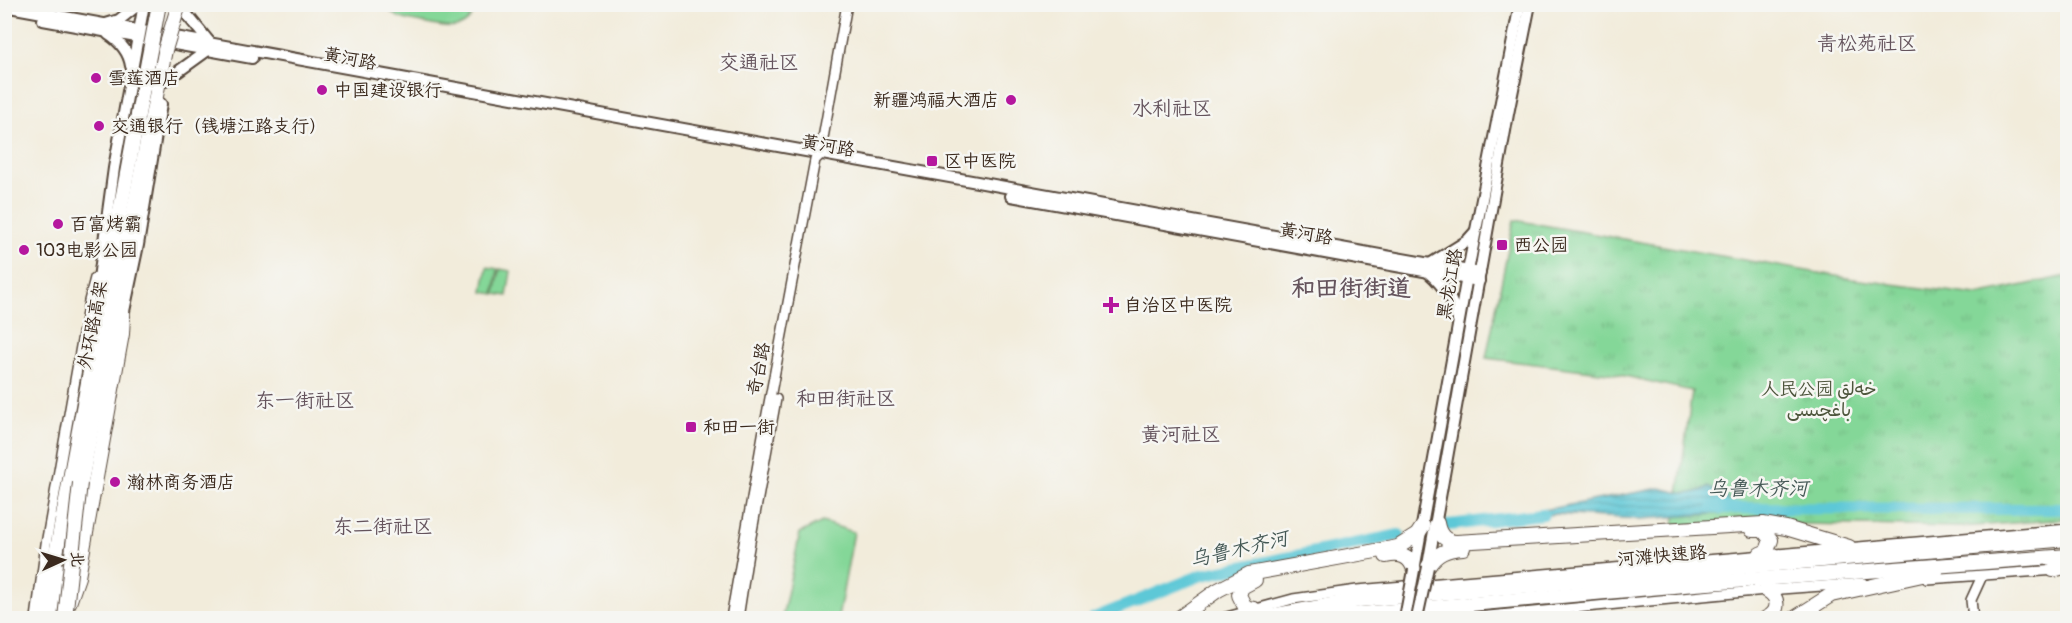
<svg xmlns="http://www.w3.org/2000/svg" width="2072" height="623" viewBox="0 0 2072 623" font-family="Pangolin,'Playpen Sans Arabic','LXGW WenKai TC',sans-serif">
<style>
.grass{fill:#84d798;stroke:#60805b;stroke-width:1.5}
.park{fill:url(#park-tufts);stroke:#60805b;stroke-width:1.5}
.water{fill:url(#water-rules);stroke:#4c797a;stroke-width:1.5}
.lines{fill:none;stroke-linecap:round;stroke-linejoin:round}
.river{stroke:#5dc8d7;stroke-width:12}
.minor-casing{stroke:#56473a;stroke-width:12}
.major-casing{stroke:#56473a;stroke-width:14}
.highway-casing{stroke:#56473a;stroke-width:16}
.minor{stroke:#fff;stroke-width:9}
.major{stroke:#fff;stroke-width:10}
.highway{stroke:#fff;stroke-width:14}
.major-bridge-casing{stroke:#56473a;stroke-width:14;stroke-linecap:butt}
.highway-bridge-casing{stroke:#56473a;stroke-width:16;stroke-linecap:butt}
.major-bridge{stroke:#fff;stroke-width:10}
.highway-bridge{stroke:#fff;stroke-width:14}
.poi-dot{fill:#b5179e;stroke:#f6f6f2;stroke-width:2}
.labels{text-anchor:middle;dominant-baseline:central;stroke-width:5;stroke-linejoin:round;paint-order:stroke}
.street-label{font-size:18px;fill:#3b2a1e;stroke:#f6f6f2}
.poi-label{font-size:18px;fill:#3b2a1e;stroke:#f6f6f2;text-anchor:start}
.park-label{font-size:18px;fill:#4d553c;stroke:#f6f6f2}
.neighbourhood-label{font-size:20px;fill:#65545d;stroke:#f6f6f2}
.water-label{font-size:20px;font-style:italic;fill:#455956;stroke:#f6f6f2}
.district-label{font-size:24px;font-weight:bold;fill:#65545d;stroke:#f6f6f2}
</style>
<defs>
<pattern id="park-tufts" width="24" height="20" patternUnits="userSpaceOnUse" patternTransform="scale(1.5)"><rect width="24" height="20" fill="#84d798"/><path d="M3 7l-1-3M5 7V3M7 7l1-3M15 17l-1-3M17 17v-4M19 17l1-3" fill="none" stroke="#73b983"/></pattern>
<pattern id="water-rules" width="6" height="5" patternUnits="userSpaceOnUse" patternTransform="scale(1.5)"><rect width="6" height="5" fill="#5dc8d7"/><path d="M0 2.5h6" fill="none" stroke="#4ea3ae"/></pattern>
</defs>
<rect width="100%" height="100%" fill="#f6f6f2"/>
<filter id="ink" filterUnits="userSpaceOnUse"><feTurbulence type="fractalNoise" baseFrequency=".0167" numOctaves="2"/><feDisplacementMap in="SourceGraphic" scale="12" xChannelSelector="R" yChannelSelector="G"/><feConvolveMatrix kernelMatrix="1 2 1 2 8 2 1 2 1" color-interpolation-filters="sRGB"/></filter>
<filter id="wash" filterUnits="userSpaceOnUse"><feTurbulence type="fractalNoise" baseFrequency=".008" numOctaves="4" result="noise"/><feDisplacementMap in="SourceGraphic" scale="24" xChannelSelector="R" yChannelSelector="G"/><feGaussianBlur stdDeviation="1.35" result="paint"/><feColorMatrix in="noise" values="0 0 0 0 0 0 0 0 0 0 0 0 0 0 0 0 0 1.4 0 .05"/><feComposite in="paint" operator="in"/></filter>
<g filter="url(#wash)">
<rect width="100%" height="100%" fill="#f2ecdb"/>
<g class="grass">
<path d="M386 5V4L475 5C470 33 449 29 427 24 412 21 393 20 386 5Z"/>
<polygon points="487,267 498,269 494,294 483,292"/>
<polygon points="500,269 511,271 507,296 495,294"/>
<polygon points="822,522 854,532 838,618 782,618 800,533"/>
</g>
<polygon class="park" points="1514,220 1853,279 1977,295 2067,276 2067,519 1960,527 1804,524 1674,526 1692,391 1616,374 1486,358"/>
<path class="water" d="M1708 487 1728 498V513L1640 519 1553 514 1527 519V513L1660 488C1679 492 1689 498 1708 487Z"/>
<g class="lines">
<g class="river">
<polyline points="1713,508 2068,509"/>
<polyline points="1449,525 1543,514"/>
<polyline points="1094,618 1202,575 1399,535"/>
</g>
</g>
</g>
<g filter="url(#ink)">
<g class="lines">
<g class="minor-casing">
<g id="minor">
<polyline points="1927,579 2057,570"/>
<polyline points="36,618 46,544 89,301 95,278"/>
<polyline points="731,618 763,435 815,160 820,155 847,4"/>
<polyline points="738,618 748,553 776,399"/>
<polyline points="1223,618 1293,599 1357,590 2068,529"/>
<polyline points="1468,618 1766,590 1863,583"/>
<polyline points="1973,618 1971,600 1982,576"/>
</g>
</g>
<g class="major-casing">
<g id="major">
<polyline points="179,5 210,43"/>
<polyline points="4,6 1480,273"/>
<polyline points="43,20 252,58"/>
<polyline points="106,24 119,20 139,4"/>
<path d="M108 34C119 41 129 52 131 66"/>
<polyline points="165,81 208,50"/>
<polyline points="1011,196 1479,281"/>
<polyline points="1430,264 1467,241 1475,232"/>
<path d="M1429 273C1445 287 1453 301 1458 320"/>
<polyline points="97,293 114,168 144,4"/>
<polyline points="123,316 138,245 161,104"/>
<polyline points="1428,565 1508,114 1530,4"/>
<polyline points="1414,570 1468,271 1520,4"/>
</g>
</g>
<g class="highway-casing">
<g id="highway">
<polyline points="79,492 165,50"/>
<path d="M1437 523C1439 535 1445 541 1456 542L1763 524 1786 528 1849 547"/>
<polyline points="1752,530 1763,530 1771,540 1767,551 1760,554"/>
<path d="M1386 556C1399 553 1410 555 1414 570"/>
<path d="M1428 567C1436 553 1447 549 1463 548"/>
<polyline points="2053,570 2068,566"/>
<polyline points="69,603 78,577 122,334 123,316"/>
<polyline points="1254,609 1245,607 1239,595 1242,587 1255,580"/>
<polyline points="44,618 148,61"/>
<polyline points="56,618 65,570"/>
<polyline points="1179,618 1218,590 1249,574 1398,547 1417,535 1423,526"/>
<polyline points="1260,618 1359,600 2068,539"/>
<polyline points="1316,618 1695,584 2068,556"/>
<path d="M1766 618C1780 612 1780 597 1766 590"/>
<polyline points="1795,618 1831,595 1936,572"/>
</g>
</g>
<use href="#minor" class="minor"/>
<use href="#major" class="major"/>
<use href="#highway" class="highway"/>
<g class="major-bridge-casing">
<g id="major-bridge">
<polyline points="1405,618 1414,570"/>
<polyline points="1417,618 1428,567"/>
</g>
</g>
<g class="highway-bridge-casing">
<g id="highway-bridge">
<polyline points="165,50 179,4"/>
<polyline points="148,61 159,4"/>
<polyline points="65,618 80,483"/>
</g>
</g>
<use href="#major-bridge" class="major-bridge"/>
<use href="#highway-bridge" class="highway-bridge"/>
</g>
</g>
<g class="poi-dot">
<circle cx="96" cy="78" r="6"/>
<circle cx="322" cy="90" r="6"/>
<circle cx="1011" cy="100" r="6"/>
<circle cx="99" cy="126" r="6"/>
<rect x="926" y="155" width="12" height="12" rx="3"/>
<circle cx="58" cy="224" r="6"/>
<rect x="1496" y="239" width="12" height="12" rx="3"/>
<circle cx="24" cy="250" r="6"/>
<path d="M1108 296h6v6h6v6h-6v6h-6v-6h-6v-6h6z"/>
<rect x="685" y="421" width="12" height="12" rx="3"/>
<circle cx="115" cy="482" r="6"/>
</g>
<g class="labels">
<g class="street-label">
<text transform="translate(350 59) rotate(11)">黄河路</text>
<text transform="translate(828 146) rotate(10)">黄河路</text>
<text transform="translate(1306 234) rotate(10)">黄河路</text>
<text transform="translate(1450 284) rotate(-80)">黑龙江路</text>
<text transform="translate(93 325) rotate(-79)">外环路高架</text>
<text transform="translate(759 369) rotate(-79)">奇台路</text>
<text transform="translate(1662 556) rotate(-5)">河滩快速路</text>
</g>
<g class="poi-label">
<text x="108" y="78">雪莲酒店</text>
<text x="334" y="90">中国建设银行</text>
<text x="999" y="100" text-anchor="end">新疆鸿福大酒店</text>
<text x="111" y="126">交通银行（钱塘江路支行）</text>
<text x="944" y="161">区中医院</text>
<text x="70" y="224">百富烤霸</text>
<text x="1514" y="245">西公园</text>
<text x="36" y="250">103电影公园</text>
<text x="1124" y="305">自治区中医院</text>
<text x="703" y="427">和田一街</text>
<text x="127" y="482">瀚林商务酒店</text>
</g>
<g class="park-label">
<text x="1819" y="389">人民公园 خەلق<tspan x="1819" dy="21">باغچىسى</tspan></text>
</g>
<g class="neighbourhood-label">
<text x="1867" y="43">青松苑社区</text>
<text x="759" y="62">交通社区</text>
<text x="1172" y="108">水利社区</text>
<text x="846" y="398">和田街社区</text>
<text x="305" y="400">东一街社区</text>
<text x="1181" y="434">黄河社区</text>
<text x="383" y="526">东二街社区</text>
</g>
<g class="water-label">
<text x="1758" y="488">乌鲁木齐河</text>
<text transform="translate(1239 549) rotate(-13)">乌鲁木齐河</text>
</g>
<g class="district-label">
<text x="1351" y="288">和田街街道</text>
</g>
</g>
<rect width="2072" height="623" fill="none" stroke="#f6f6f2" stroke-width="24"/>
<g transform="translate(63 560) rotate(86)" stroke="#f6f6f2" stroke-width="4.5" paint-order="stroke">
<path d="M0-4.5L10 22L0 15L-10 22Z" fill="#3b2a1e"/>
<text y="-9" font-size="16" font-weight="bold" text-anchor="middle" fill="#3b2a1e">北</text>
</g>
</svg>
